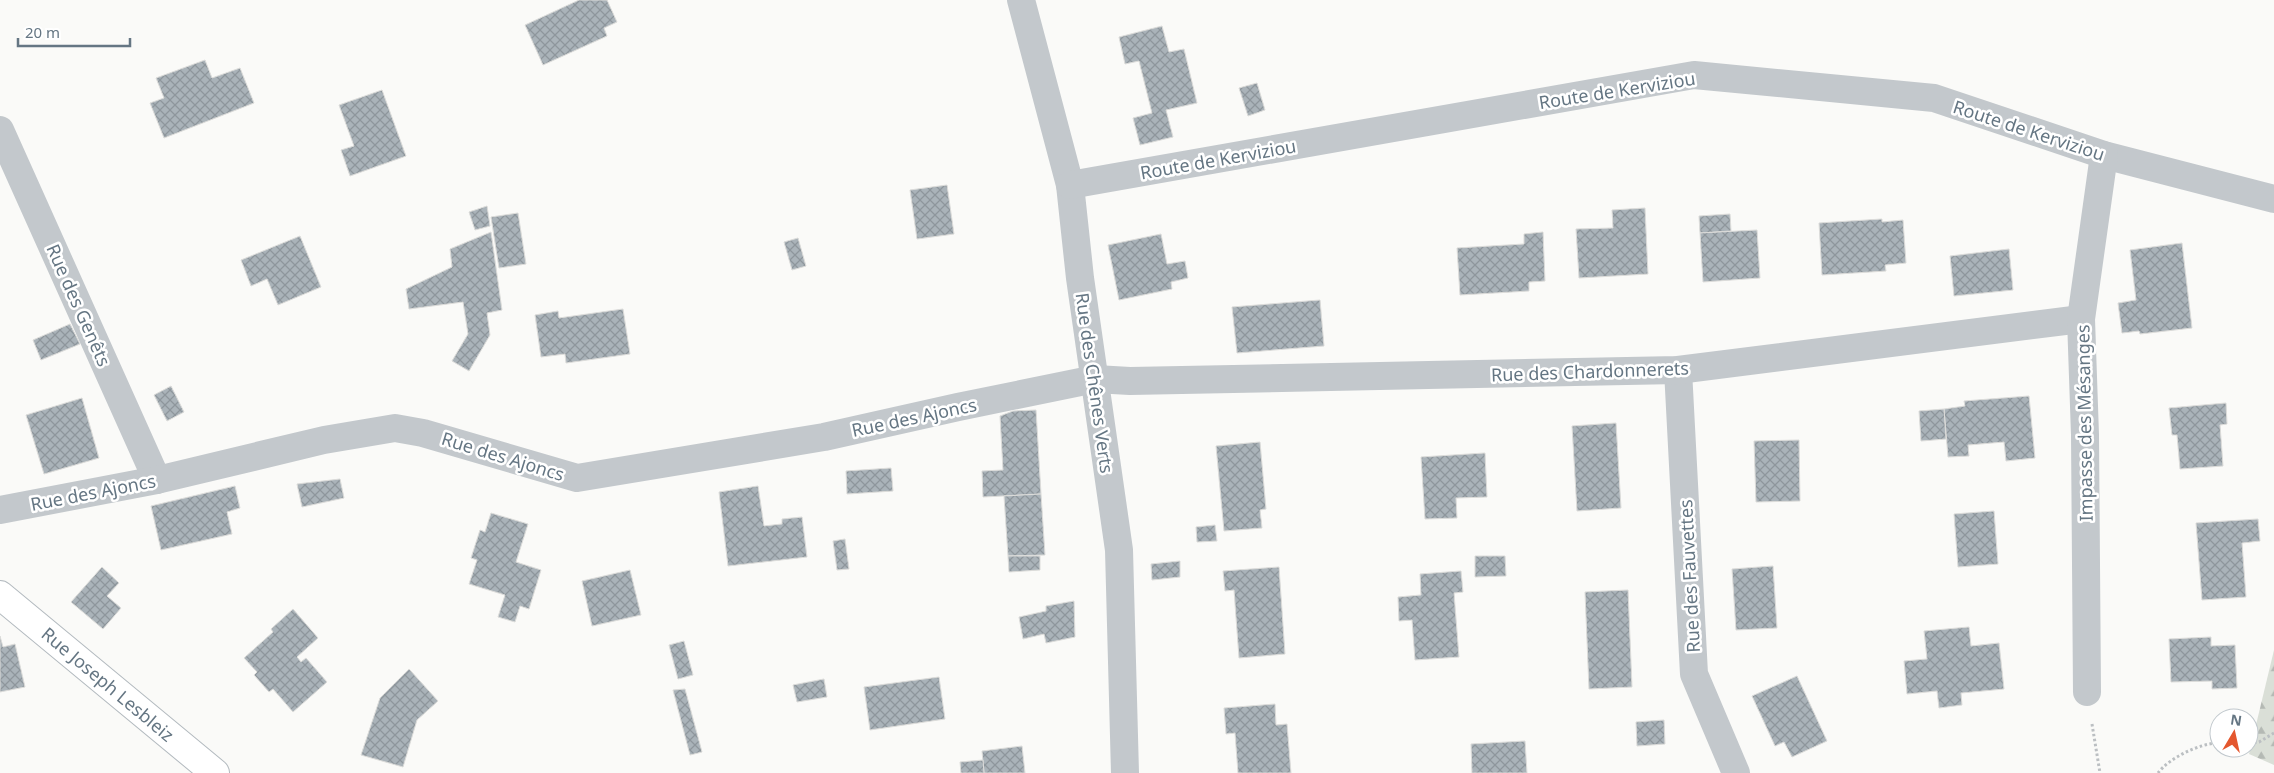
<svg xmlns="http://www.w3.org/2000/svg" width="2274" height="773" viewBox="0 0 2274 773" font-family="'Noto Sans',sans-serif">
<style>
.forest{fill:url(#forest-firs)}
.building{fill:url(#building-cross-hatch);stroke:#dcdcda}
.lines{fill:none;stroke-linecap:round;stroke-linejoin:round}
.secondary-casing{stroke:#b3babf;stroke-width:30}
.path{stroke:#bbbfc2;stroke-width:3;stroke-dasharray:2.5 2.5;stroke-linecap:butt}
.minor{stroke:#c3c8cc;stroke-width:28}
.secondary{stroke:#fff;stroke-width:28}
.labels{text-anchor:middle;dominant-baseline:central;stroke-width:5;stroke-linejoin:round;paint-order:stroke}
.street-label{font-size:18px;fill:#657683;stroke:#fff}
</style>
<defs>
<pattern id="forest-firs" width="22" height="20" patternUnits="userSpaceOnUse" patternTransform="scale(1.25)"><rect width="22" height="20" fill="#dadfd7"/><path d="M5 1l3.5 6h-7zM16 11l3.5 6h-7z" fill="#b4b9b4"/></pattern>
<pattern id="building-cross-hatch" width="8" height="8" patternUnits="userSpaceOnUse" patternTransform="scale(1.25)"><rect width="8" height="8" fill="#aab3b9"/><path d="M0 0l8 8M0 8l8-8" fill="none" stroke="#8e969c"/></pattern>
</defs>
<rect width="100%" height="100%" fill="#fafaf8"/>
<polygon class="forest" points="2274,650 2274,765 2249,754"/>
<g class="building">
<polygon points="579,0 607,0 617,22 604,28 607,36 543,65 525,25"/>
<polygon points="1162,26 1169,52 1184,49 1197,103 1166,110 1173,137 1140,145 1133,118 1152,113 1139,61 1125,64 1119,37"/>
<polygon points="205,60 212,78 240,68 254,103 164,138 150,103 164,98 156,78"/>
<polygon points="1257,83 1265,110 1248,116 1239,88"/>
<polygon points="382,90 406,156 350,176 341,150 354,146 339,105"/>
<polygon points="947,185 954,234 917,239 910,190"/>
<polygon points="487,206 490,226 475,230 469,212"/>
<polygon points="1645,208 1648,274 1579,278 1576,229 1613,228 1612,210"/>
<polygon points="518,213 526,264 499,268 491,217"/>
<polygon points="1730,214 1731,231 1700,233 1699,216"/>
<polygon points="1882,219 1882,222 1903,220 1906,263 1885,265 1886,271 1822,275 1819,223"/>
<polygon points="1757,230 1760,278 1703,282 1700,233"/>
<polygon points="491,232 502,310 487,313 490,335 469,371 452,361 468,334 463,302 409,309 406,289 452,267 450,249"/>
<polygon points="1543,232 1545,281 1529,282 1529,291 1460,295 1457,248 1524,244 1524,234"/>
<polygon points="1161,234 1167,264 1185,261 1188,278 1171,282 1172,289 1119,300 1108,245"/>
<polygon points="300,236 321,287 278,305 267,279 251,286 241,260"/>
<polygon points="798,238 806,266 792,270 784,242"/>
<polygon points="2182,243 2192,328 2140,334 2139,331 2122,333 2118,303 2136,300 2130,250"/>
<polygon points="2009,249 2013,290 1954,296 1950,256"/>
<polygon points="1320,300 1324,346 1237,353 1232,307"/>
<polygon points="623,309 630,354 566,363 565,354 541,357 535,315 558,311 559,318"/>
<polygon points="70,324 80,344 41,360 33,340"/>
<polygon points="171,386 184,412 167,421 154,395"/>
<polygon points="2029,396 2035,458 2006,461 2004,442 1968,445 1969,456 1948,457 1944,409 1965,406 1964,401"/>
<polygon points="82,398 99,458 44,474 26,415"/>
<polygon points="2226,403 2227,424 2220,425 2223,466 2180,469 2177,435 2172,435 2169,408"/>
<polygon points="1944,409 1946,439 1921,441 1919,411"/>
<polygon points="1036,410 1041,494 983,497 982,471 1003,470 1000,416 1013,411"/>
<polygon points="1616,423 1621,508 1577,511 1572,426"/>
<polygon points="1799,440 1800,501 1756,502 1754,441"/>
<polygon points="1260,442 1266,509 1260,510 1262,528 1224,531 1216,446"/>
<polygon points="1485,453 1487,497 1456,498 1457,518 1425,519 1421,457"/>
<polygon points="891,468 893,491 847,494 846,471"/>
<polygon points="340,479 344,498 302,507 297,484"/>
<polygon points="235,486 240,508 227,512 232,534 161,550 151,506"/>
<polygon points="758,486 764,526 782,524 782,519 802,517 807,557 728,566 719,492"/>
<polygon points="1041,494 1045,555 1008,556 1004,496"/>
<polygon points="1994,511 1998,564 1958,567 1954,514"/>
<polygon points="491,513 528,524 516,562 541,570 529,609 520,606 515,622 498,617 505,595 469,584 477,560 471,558 480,530 485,532"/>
<polygon points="2258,519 2260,541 2242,543 2246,597 2202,600 2196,523"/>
<polygon points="1215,525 1217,541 1197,542 1196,527"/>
<polygon points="845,539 849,569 837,570 833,541"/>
<polygon points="1008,556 1040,556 1040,570 1009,572"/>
<polygon points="1475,556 1505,556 1506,576 1475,577"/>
<polygon points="1180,561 1180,577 1152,580 1151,564"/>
<polygon points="1773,566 1777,628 1736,630 1732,569"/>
<polygon points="102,567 119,583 107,596 121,608 103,629 71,602"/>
<polygon points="1279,567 1285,654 1239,658 1234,590 1225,591 1223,571"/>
<polygon points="630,570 641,615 592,626 582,581"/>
<polygon points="1461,571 1463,592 1454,593 1459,657 1415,660 1412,620 1399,621 1398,597 1421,595 1420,574"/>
<polygon points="1628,590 1632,687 1589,689 1585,592"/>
<polygon points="1074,601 1075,637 1046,643 1044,634 1023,639 1019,617 1046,611 1046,606"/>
<polygon points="293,609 318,638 297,657 301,662 306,658 327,682 293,712 273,689 269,692 254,675 257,672 244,658 273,632 271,629"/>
<polygon points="1969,627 1971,646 1999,643 2004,689 1961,693 1962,705 1939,708 1937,691 1907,694 1904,661 1927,659 1924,631"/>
<polygon points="0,636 3,647 15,644 25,687 0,692"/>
<polygon points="2211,637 2211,646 2235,645 2237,688 2212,689 2212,681 2171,682 2169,639"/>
<polygon points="684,641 693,675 678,679 669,645"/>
<polygon points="409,669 438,701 417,720 403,767 361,755 380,698"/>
<polygon points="1797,676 1827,741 1792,757 1784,742 1775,746 1752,696"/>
<polygon points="939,677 945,719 870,730 864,687"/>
<polygon points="824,679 827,697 797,702 793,685"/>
<polygon points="685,689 702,752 690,755 673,690"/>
<polygon points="1275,704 1276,725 1287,724 1291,773 1238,773 1235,733 1226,734 1224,708"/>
<polygon points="1664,720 1665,744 1637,746 1636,722"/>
<polygon points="1525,741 1527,773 1472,773 1471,744"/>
<polygon points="1022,746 1025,773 984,773 982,751"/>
<polygon points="983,760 984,773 961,773 960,762"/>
</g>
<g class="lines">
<g class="secondary-casing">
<polyline id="secondary" points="0,595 215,773"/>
</g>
<g class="path">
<polyline points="2092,724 2100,773"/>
<polyline points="2249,743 2259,742 2274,733"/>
<path d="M2158 773C2169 758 2200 743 2219 743"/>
</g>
<g class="minor">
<polyline points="1021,0 1070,185 1080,278 1119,550 1125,773"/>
<polyline points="0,130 157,480"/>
<polyline points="1070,185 1694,75 1934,98 2104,155 2274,199"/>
<polyline points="1678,370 1694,674 1736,773"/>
<polyline points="0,510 157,480 324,440 395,428 423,433 577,478 824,437 958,407 1095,379 1130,381 1678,370 2081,319"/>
<polyline points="2087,692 2085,435 2081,319 2104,155"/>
</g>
<use href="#secondary" class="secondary"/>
</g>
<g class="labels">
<g class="street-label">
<text transform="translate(1617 90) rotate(-9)">Route de Kerviziou</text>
<text transform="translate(2029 130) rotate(18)">Route de Kerviziou</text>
<text transform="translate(1218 159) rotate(-10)">Route de Kerviziou</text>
<text transform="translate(79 305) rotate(66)">Rue des Genêts</text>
<text transform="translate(1590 371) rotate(-2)">Rue des Chardonnerets</text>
<text transform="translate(1095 383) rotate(82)">Rue des Chênes Verts</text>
<text transform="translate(914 417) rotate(-12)">Rue des Ajoncs</text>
<text transform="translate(2084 423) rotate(-91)">Impasse des Mésanges</text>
<text transform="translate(503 456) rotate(17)">Rue des Ajoncs</text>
<text transform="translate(93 492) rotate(-11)">Rue des Ajoncs</text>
<text transform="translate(1689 576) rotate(-93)">Rue des Fauvettes</text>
<text transform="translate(108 684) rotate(40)">Rue Joseph Lesbleiz</text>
</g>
</g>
<g transform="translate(2234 733) rotate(9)"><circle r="24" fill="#ffffff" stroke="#c1c8cd"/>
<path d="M0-4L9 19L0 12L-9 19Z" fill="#e4572e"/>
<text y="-8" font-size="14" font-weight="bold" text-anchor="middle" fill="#657683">N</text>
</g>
<path d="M18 38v8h112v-8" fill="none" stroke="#657683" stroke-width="2.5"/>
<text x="25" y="38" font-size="15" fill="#657683" stroke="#ffffff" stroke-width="4" paint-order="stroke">20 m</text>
</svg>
